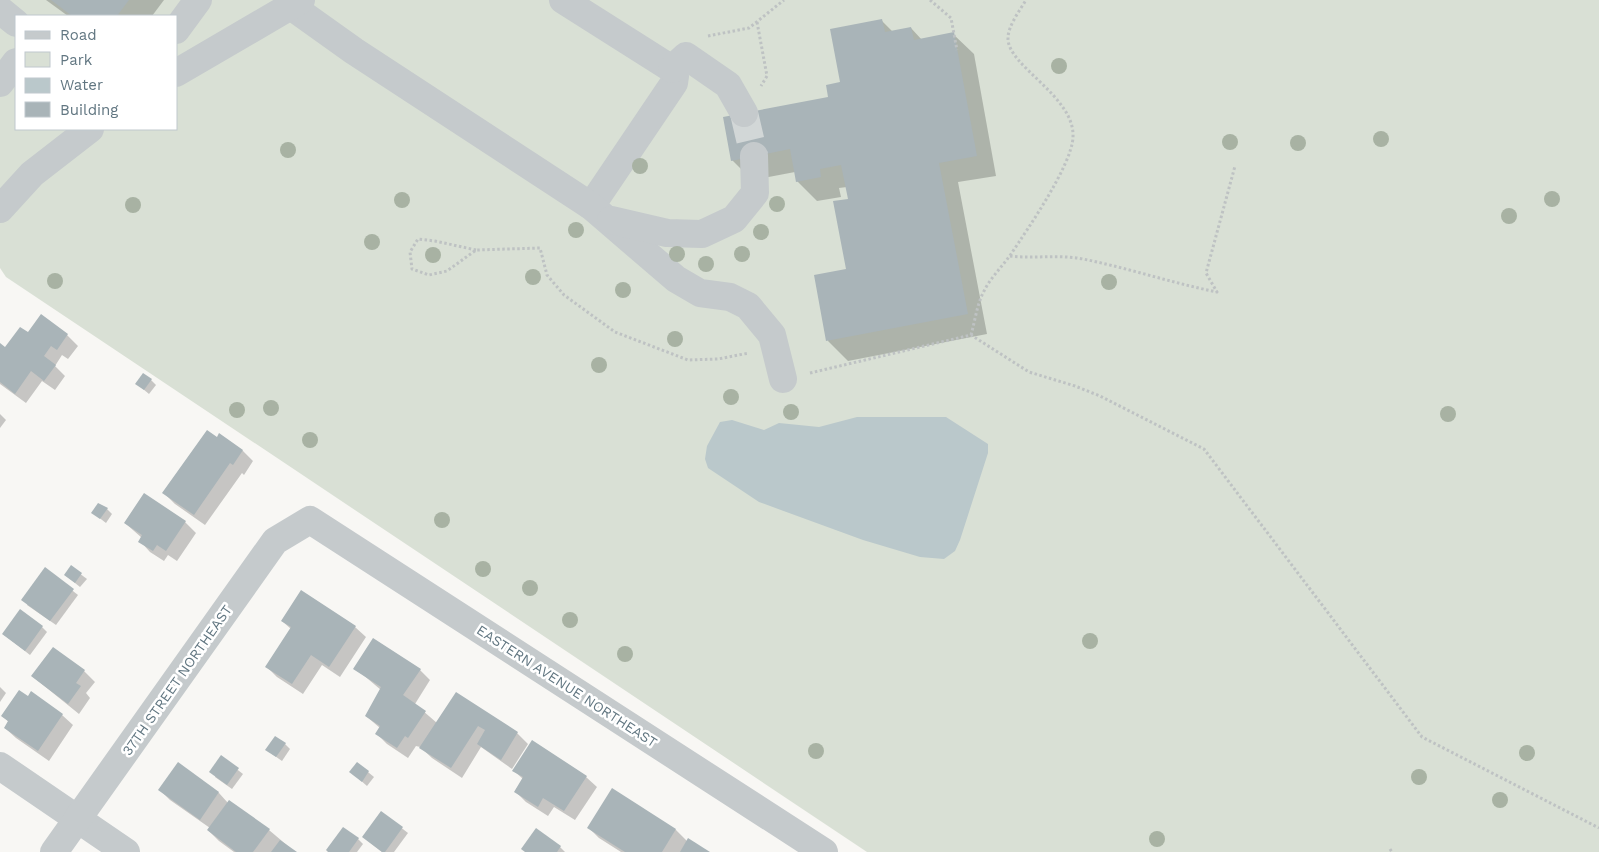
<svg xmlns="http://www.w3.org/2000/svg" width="1599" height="852" viewBox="0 0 1599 852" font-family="'Work Sans',sans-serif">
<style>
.green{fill:#d9e0d5;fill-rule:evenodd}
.water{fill:#bac8cb}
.shadow{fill:#0003}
.building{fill:#a9b4b8}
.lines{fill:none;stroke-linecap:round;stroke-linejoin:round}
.minor-tunnel{stroke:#d2d7d7;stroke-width:28;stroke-dasharray:28 14;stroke-linecap:butt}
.path{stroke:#bec2c3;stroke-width:3;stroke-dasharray:2.5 2.5;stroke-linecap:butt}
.minor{stroke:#c5cacc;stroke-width:28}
.tree{fill:#a8b2a3}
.labels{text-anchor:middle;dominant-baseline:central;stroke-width:5;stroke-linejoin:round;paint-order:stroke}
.street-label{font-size:14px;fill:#617681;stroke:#fff}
</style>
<rect width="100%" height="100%" fill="#f8f7f4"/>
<path class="green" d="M0 0H1599V852H867L6 277 0 268ZM16 16H176V129H16Z"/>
<polygon class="water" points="857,417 946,417 988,444 988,453 960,540 955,551 944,559 920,557 863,540 759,502 708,468 705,459 707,446 720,422 732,420 764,430 779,423 819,427"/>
<g class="shadow">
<polygon points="46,0 164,0 152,16 68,16"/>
<polygon points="882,21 893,32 911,28 922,40 953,34 974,54 996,176 958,182 987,334 848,361 828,341 847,270 849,200 847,187 839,188 841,197 817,201 797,181 795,172 752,180 732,160 829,98"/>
<polygon points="28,334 67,335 78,346 68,359 62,355 55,366 65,376 55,390 42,381 26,403 0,384 0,345 6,349"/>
<polygon points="151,380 156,385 149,394 137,384"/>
<polygon points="0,414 6,420 0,428"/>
<polygon points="220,435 243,451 253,461 244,475 242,473 205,525 175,504 164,493"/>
<polygon points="107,509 112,514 106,523 93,513"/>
<polygon points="185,522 196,533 177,561 168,555 164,561 150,552 140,541 142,538 125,523"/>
<polygon points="71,567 87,579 80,587 65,575"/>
<polygon points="45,569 78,595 56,625 27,605"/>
<polygon points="282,621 355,627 366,637 340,677 322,665 303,694 277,677 267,667 291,629"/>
<polygon points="42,627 47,632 30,655 3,634"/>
<polygon points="355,668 420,670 430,680 415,704 437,723 456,694 517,733 528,744 512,769 481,747 462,778 432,758 420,747 416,746 408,758 387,744 377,734 380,728 366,716 381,690"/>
<polygon points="84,671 95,682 86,693 90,698 79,714 32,676"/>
<polygon points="0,687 6,693 0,702"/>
<polygon points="62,715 73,725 49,761 16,738 5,728 9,722 2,716"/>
<polygon points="285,744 290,749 282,761 272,754"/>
<polygon points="221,757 243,774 232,789 215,777"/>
<polygon points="357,763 374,777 367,786 351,772"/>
<polygon points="178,764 219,793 228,803 269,830 295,852 234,852 219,841 208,830 210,828 170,800 160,790"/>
<polygon points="514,771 586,777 597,787 575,820 554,807 548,816 526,802 515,791 523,779"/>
<polygon points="613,790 676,830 688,842 707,852 621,852 599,838 589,828"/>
<polygon points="381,812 408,833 394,852 382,852 363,837"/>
<polygon points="358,839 363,844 357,852 329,852"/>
<polygon points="560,847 565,852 525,852"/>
</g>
<g class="building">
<polygon points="51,0 129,0 117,16 72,16"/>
<polygon points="882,19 885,32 911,27 914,40 954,32 977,156 939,163 968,314 826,341 814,275 846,269 833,201 848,199 841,165 820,169 821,177 796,182 790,149 731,161 723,117 828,97 826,85 840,82 830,29"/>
<polygon points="41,314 68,334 57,350 51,346 44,356 56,365 44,381 31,371 15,394 0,382 0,343 5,347 20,327 28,332"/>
<polygon points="143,373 152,379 144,390 135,384"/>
<polygon points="207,430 217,437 219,433 243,450 233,465 230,463 194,515 162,493"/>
<polygon points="144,493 186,521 166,551 157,545 153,551 138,542 142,535 124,523"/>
<polygon points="98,503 108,508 100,519 91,513"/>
<polygon points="71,565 82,573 75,583 64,575"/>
<polygon points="45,567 74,589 50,621 21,600"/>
<polygon points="301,590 356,626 329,667 311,655 292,684 265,667 291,627 281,621"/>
<polygon points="20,609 43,626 25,651 2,634"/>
<polygon points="373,638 421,669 403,695 426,711 408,738 405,736 397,748 375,734 380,726 365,716 381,687 353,669"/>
<polygon points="53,647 85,670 76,683 81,686 68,704 31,676"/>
<polygon points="19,690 28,696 31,691 63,714 38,751 4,728 8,721 1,716"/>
<polygon points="456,692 518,732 501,760 477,744 485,730 478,726 451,768 419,748"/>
<polygon points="275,736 286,743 276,757 265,750"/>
<polygon points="532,740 587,776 564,811 543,798 538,807 514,792 523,777 512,771"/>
<polygon points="221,755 239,768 227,785 209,772"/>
<polygon points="178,762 219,792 200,820 158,790"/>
<polygon points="357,762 369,771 362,782 349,772"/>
<polygon points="612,788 676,829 662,852 625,852 587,828"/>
<polygon points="229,800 270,829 253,852 236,852 207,830"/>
<polygon points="381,811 403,827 385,852 382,852 362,837"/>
<polygon points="343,827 359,838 349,852 328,852 326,850"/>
<polygon points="536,828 561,846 557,852 525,852 521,849"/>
<polygon points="688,838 710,852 680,852"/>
<polygon points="280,840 297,852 271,852"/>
</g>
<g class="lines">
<polyline class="minor-tunnel" points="744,113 754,156"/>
<g class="path">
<polyline points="930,0 951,18 957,50"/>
<polyline points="757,22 767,76 761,86"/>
<polyline points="708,36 749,28 784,0"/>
<polyline points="476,250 435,241 418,239 410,252 412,269 429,275 447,271 476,250 540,248 547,275 564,295 615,332 688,360 718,359 749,353"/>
<path d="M1010 256C1034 259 1057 254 1083 259 1128 268 1172 283 1217 292L1206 273 1235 166"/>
<path d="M971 335C975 321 977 304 984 291 991 277 1002 267 1011 254 1027 230 1072 165 1073 137 1075 96 1007 66 1008 38 1008 26 1020 10 1026 0"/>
<polyline points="810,373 971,335 1029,372 1075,386 1100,396 1204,449 1422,737 1599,828"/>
<polyline points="1390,849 1392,852"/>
</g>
<g class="minor">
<polyline points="563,0 672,69 675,76 674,83 591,206"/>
<polyline points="291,6 354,51 591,206 676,279 700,293 730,297 748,306 772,335 783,379"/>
<polyline points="0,10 16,23"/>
<polyline points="176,30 198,0"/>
<polyline points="672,69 686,56 728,85 744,113"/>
<polyline points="176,73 301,0"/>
<polyline points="0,83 16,62"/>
<polyline points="0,209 32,174 90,129"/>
<polyline points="611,220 667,233 702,234 734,219 755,193 754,156"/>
<polyline points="0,766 126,852"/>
<polyline points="54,852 275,541 310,520 824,852"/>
</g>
</g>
<g class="tree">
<circle cx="1059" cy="66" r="8"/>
<circle cx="1381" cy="139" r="8"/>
<circle cx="1230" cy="142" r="8"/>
<circle cx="1298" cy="143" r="8"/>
<circle cx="288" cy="150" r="8"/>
<circle cx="640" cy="166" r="8"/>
<circle cx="1552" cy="199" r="8"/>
<circle cx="402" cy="200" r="8"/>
<circle cx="777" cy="204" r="8"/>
<circle cx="133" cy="205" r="8"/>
<circle cx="1509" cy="216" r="8"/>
<circle cx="576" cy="230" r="8"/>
<circle cx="761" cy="232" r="8"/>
<circle cx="372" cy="242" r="8"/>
<circle cx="677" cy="254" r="8"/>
<circle cx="742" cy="254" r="8"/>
<circle cx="433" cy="255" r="8"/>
<circle cx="706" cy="264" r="8"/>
<circle cx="533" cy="277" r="8"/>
<circle cx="55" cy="281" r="8"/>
<circle cx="1109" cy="282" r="8"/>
<circle cx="623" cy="290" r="8"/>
<circle cx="675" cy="339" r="8"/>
<circle cx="599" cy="365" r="8"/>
<circle cx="731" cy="397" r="8"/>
<circle cx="271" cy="408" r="8"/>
<circle cx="237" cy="410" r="8"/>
<circle cx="791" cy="412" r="8"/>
<circle cx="1448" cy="414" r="8"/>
<circle cx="310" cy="440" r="8"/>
<circle cx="442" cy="520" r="8"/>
<circle cx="483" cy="569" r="8"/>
<circle cx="530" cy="588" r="8"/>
<circle cx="570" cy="620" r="8"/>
<circle cx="1090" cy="641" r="8"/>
<circle cx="625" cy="654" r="8"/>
<circle cx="816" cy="751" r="8"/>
<circle cx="1527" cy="753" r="8"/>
<circle cx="1419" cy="777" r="8"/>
<circle cx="1500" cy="800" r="8"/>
<circle cx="1157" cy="839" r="8"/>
</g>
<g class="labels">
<g class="street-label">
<text transform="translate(177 680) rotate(-55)">37TH STREET NORTHEAST</text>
<text transform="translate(567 686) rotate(33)">EASTERN AVENUE NORTHEAST</text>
</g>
</g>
<rect x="15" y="15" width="162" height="115" fill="#ffffff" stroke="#c0c8cd"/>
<rect x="25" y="31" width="25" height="8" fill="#c5cacc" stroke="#c0c8cd"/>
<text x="60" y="40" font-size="15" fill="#617681">Road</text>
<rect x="25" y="52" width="25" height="15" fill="#d9e0d5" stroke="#c0c8cd"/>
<text x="60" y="65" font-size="15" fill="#617681">Park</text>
<rect x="25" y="78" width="25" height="15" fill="#bac8cb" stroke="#c0c8cd"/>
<text x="60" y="90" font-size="15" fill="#617681">Water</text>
<rect x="25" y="102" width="25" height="15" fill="#a9b4b8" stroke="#c0c8cd"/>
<text x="60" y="115" font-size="15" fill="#617681">Building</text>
</svg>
